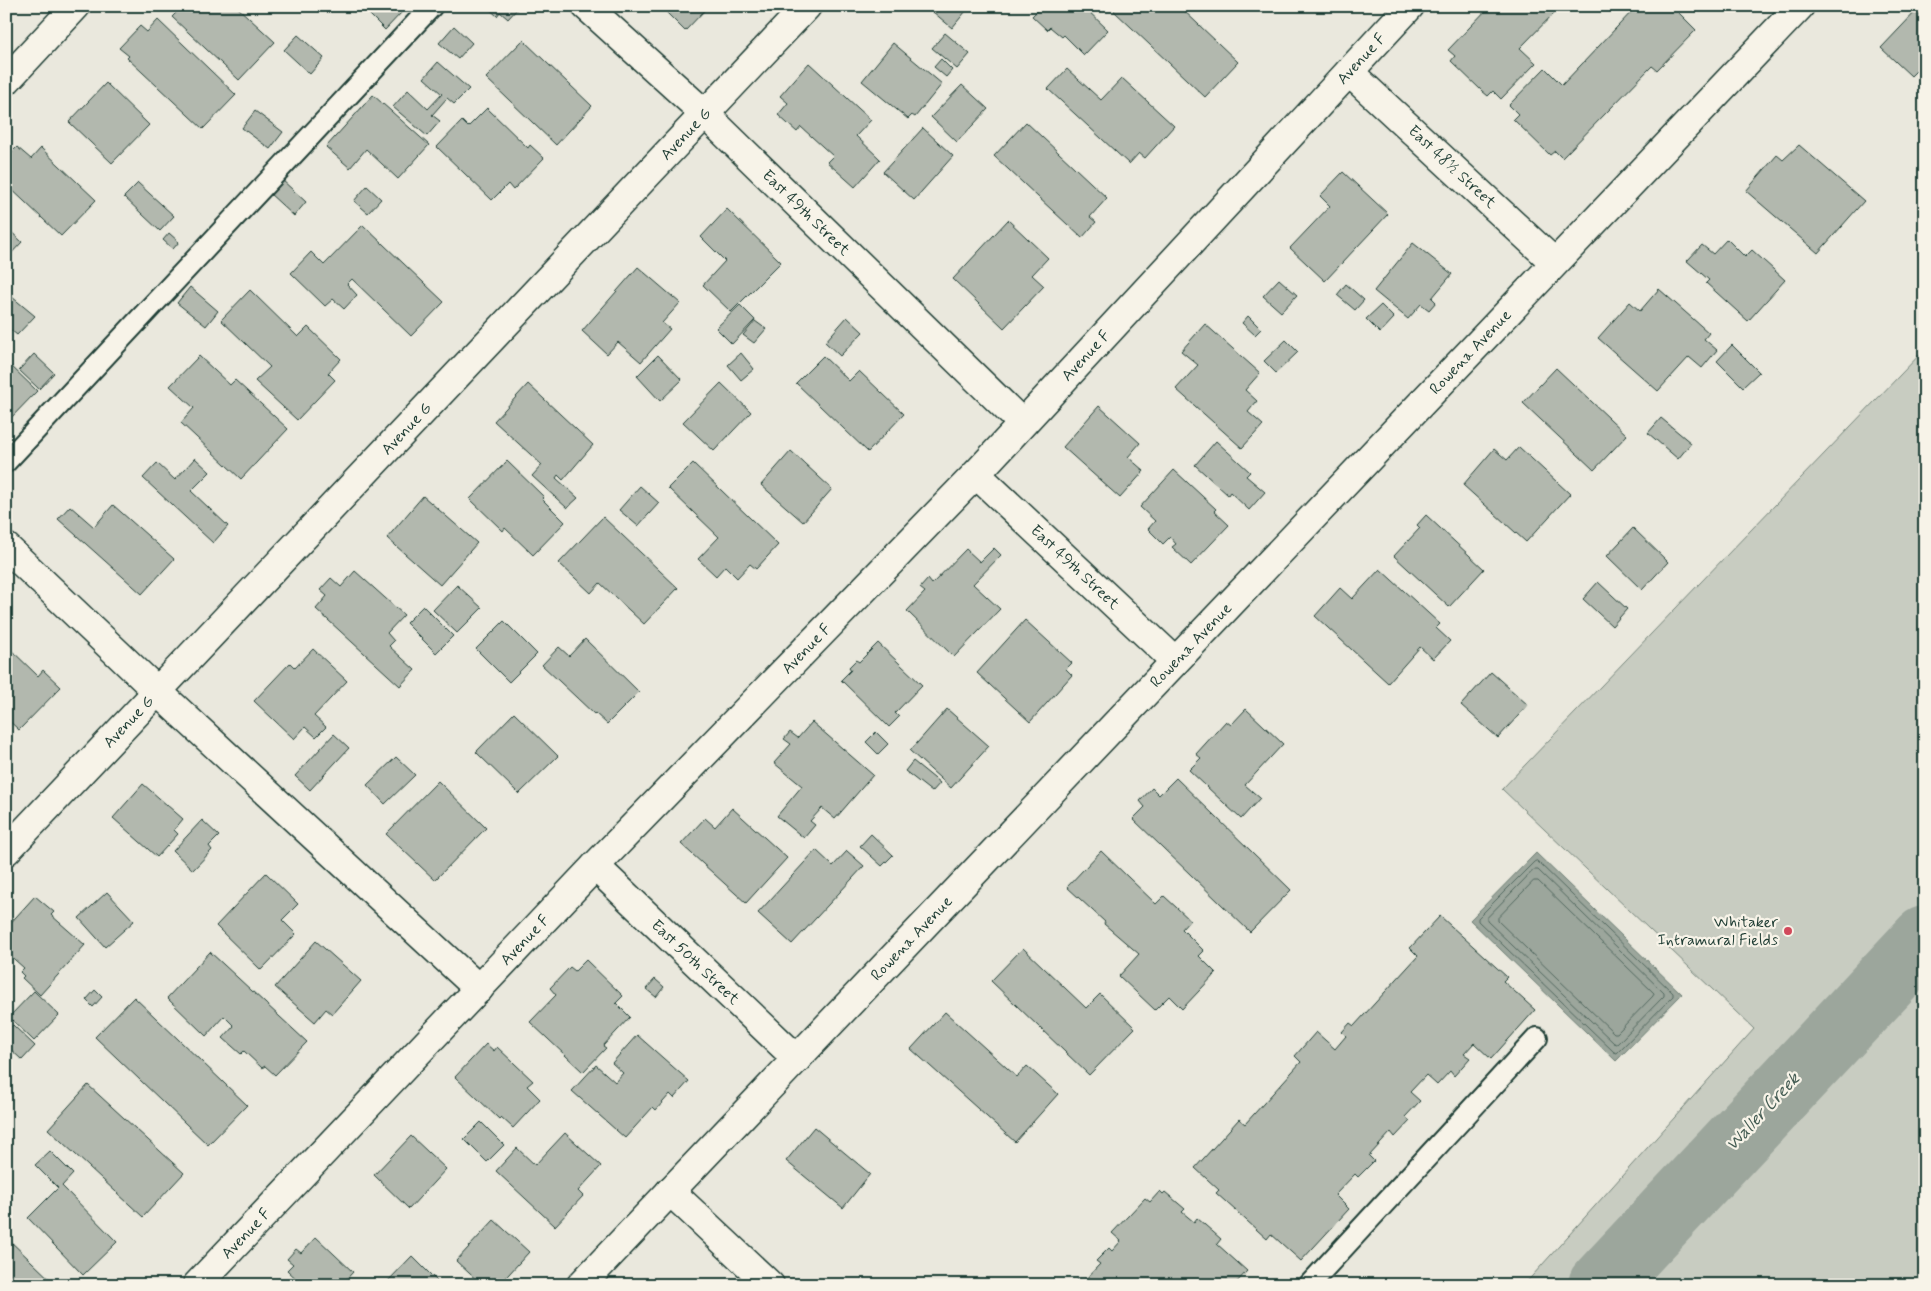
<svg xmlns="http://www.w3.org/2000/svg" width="1931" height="1291" viewBox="0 0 1931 1291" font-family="Mynerve,sans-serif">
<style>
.green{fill:#c8ccc1;stroke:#74847a}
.water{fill:#9ca69c;stroke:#6a7c72}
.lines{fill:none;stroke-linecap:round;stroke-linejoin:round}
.shore{stroke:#51675e;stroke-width:1}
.river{stroke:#9ca69c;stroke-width:66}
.building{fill:#b2b8ae;stroke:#1f3d34}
.lane-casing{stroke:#1f3d34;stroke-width:24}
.street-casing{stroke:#1f3d34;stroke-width:31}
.lane{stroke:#f7f3e8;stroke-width:20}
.street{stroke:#f7f3e8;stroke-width:28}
.poi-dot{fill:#d1495b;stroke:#f7f3e8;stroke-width:2}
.labels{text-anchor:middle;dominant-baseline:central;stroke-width:4.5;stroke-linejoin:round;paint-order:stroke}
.street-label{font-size:16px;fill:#1f3d34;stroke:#f7f3e8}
.poi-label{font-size:16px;fill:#1f3d34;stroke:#f7f3e8;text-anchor:end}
.water-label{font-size:18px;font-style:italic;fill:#445c53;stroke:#f7f3e8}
</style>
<rect width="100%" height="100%" fill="#eae8dd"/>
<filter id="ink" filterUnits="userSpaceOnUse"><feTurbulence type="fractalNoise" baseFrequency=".02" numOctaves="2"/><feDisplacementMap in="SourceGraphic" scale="10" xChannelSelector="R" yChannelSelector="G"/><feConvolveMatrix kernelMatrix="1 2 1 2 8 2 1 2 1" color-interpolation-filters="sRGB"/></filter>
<g filter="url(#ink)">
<polygon class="green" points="1925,349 1925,1285 1524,1285 1754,1029 1502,789"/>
<polygon class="water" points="1536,853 1682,994 1616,1061 1470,920"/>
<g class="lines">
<g class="shore">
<polygon points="1537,861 1673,993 1673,996 1617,1053 1614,1052 1478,921 1478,918 1534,862"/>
<polygon points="1534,870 1538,870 1664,993 1664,996 1617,1044 1614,1043 1487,921 1487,918"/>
<polygon points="1534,881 1538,881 1654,993 1653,996 1617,1033 1614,1033 1498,921 1498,918"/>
</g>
<polyline class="river" points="1601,1285 1925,939"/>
</g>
<g class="building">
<polygon points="183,6 236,6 275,42 239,80 172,17"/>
<polygon points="361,6 396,6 402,12 385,30"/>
<polygon points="486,6 516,6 518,8 508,19 500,12 497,16"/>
<polygon points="655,6 702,6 705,10 685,31 660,6 658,9"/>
<polygon points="926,6 970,6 952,28"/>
<polygon points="1042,6 1083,6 1108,30 1084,55 1064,35 1062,37 1050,27 1047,30 1032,16"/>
<polygon points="1118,6 1179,6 1238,62 1205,97 1114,11"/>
<polygon points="1490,6 1561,6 1520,48 1536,63 1501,99 1493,91 1488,96 1482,91 1451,61 1455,56 1448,50"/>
<polygon points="1635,6 1680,6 1677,11 1696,30 1657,70 1652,66 1562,158 1555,151 1550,155 1513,119 1518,114 1509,105 1545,68 1562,85 1636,7"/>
<polygon points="1919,8 1925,13 1925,69 1921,66 1911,76 1881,48"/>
<polygon points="158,20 236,95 203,129 127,58 129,56 119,48 140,26 147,32"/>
<polygon points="454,26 472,43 458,59 439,43"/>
<polygon points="945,33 970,54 957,69 932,48"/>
<polygon points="298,35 324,58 310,74 284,50"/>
<polygon points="523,40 592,106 556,145 486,78"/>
<polygon points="893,43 942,84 915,117 912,115 908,119 862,81"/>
<polygon points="941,59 952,70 946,77 934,67"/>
<polygon points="438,62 469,89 454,104 447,98 432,115 440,121 427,136 393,107 408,90 428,109 442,94 424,78"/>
<polygon points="809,63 871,120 856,136 880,159 855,187 827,162 833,156 801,127 797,132 778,115 788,103 780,96"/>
<polygon points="1067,69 1101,100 1122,78 1174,126 1145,158 1139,153 1129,164 1048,89"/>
<polygon points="106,83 149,125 112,163 69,122"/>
<polygon points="962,85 988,109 957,142 931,117"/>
<polygon points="373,95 429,145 398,179 366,149 350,168 326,147"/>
<polygon points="487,108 528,148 530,145 544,158 513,190 508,184 492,200 437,147 462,121 468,127"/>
<polygon points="255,111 283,132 270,149 242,128"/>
<polygon points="1026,122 1107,198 1090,217 1096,222 1082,238 994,156"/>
<polygon points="923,128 953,156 914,200 883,172"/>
<polygon points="1799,145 1864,201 1818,253 1746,191 1777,155 1783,160"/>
<polygon points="17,147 31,159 41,148 96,200 61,236 6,184 6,158"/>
<polygon points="1343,172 1388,214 1325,281 1290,248 1330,206 1320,196"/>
<polygon points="281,179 306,202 294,216 269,193"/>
<polygon points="138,183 174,216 160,231 124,197"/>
<polygon points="367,186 381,199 368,213 354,201"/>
<polygon points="727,209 781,262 731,312 703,285 725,261 701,237"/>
<polygon points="1008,220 1048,258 1032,275 1044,286 1004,328 953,279"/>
<polygon points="363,225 444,302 411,336 352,279 347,284 357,295 344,309 333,299 325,306 291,273 311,252 324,265"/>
<polygon points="6,227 22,242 6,259"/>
<polygon points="169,233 179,242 173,249 163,240"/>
<polygon points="1727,239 1745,257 1752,250 1785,280 1748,321 1706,283 1709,280 1687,261 1702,245 1713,254"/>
<polygon points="1413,243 1452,274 1432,298 1436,302 1429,310 1421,304 1408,319 1374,291"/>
<polygon points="638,267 680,303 662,323 670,329 641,362 618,342 607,354 582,331"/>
<polygon points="1279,279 1297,295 1281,312 1263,296"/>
<polygon points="1346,284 1364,300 1355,310 1337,295"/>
<polygon points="190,287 218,311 206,326 177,303"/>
<polygon points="1659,289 1709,333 1704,339 1717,350 1702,368 1689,357 1658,391 1598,338 1630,302 1640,311"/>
<polygon points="250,290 298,337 308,327 341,359 328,373 335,380 297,420 255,381 270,367 221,320"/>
<polygon points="6,292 35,316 17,335 6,326"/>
<polygon points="740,305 755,320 732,344 716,328"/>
<polygon points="1381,305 1394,318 1380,333 1366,319"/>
<polygon points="1248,316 1261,329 1255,335 1242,323"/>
<polygon points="847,317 863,332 840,356 825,342"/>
<polygon points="755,321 766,329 754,343 743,335"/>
<polygon points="1205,324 1260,373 1245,390 1257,401 1248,412 1263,425 1242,448 1176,389 1198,365 1181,351"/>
<polygon points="1286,340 1298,352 1276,373 1264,361"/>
<polygon points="1732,345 1759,372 1743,387 1717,361"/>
<polygon points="741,353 754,369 741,380 728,365"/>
<polygon points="34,354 54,373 39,389 19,370"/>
<polygon points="658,355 682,380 660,401 637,376"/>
<polygon points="199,356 230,385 235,380 288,429 241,479 181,423 194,408 170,386"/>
<polygon points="823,356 849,381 859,371 904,414 868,452 796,383"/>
<polygon points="6,361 37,391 6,423"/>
<polygon points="1556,368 1627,435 1594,470 1523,403"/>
<polygon points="721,383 751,412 714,451 683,422"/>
<polygon points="528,384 593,445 563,480 558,475 556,478 578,498 567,508 532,476 542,465 494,421"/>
<polygon points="1099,406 1140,443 1128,457 1144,471 1120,498 1063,447"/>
<polygon points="1661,418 1691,443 1678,459 1648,433"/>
<polygon points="1216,441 1250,472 1246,476 1265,492 1249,510 1230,492 1228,495 1195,465"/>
<polygon points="1519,447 1570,494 1526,542 1463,485 1494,449 1507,460"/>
<polygon points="791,451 832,489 803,522 761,485"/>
<polygon points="195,458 210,472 191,491 228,526 213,543 143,478 157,463 175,480"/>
<polygon points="507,461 544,497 542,499 565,522 533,555 505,528 503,531 470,499"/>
<polygon points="693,463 778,545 756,569 750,564 737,578 725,566 716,576 698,559 719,537 668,488"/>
<polygon points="1174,470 1216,509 1214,511 1229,525 1191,565 1172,547 1176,544 1170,537 1163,544 1148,529 1155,521 1140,507"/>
<polygon points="640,486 659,503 638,526 619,510"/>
<polygon points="423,496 477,543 440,585 387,538"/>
<polygon points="113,505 174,559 142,594 58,519 70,506 94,527"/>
<polygon points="1426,515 1484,569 1449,607 1394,556 1420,528 1417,525"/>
<polygon points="603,517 678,588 644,624 600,583 591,593 559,563"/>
<polygon points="1633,528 1668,562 1642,590 1607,556"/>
<polygon points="994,548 1001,555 973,584 1000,609 954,657 907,611 925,592 920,588 928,579 932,584 966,549 980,562"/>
<polygon points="1380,569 1440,624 1436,628 1450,641 1433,659 1420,647 1388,683 1315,616 1340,588 1352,599"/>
<polygon points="355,571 404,615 387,633 394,641 389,646 415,670 400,686 316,609 327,596 320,590 331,578 341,587"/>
<polygon points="1598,582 1627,609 1612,626 1583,599"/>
<polygon points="457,585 482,608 457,633 433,610"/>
<polygon points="423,606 453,636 436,653 406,623"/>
<polygon points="1025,620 1072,663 1066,669 1072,675 1030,722 977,673"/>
<polygon points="504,621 537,654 509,682 476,649"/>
<polygon points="585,639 639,692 607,724 595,713 594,714 542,665 559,647 569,656"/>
<polygon points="878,643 922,685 895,713 899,717 889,727 841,680 851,670 849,667 856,660 859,662"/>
<polygon points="6,645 38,676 43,670 61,687 19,730 6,718"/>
<polygon points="313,649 347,681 314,716 326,727 316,737 305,727 294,739 254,701 290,663 295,668"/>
<polygon points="1491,672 1528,705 1498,738 1461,705"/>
<polygon points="947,709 989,746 951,788 910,751"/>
<polygon points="1246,709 1283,744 1245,785 1260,798 1241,819 1189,770 1201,758 1196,754 1226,721 1231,725"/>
<polygon points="514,713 558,756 519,794 476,752"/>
<polygon points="812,722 873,775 835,819 822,808 810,821 815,825 804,838 777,816 802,786 774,763 791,744 784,739 790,732 798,738"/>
<polygon points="876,732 888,744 878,754 866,742"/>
<polygon points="334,734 349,748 310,790 295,776"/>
<polygon points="396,757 415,775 385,804 367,785"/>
<polygon points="913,761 940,783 932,792 905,771"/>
<polygon points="1176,778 1291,890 1250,932 1133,819 1145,807 1140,801 1152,788 1159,795"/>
<polygon points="438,781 486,828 435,880 386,834"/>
<polygon points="143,784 183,819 174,830 178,834 157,857 113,818"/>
<polygon points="732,808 787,858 746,903 681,844 705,818 715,827"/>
<polygon points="202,820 219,836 209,846 212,850 193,870 173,851"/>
<polygon points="871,834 893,855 882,866 860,846"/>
<polygon points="816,850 833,866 847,851 864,866 792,944 758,913"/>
<polygon points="1101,851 1156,904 1164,896 1190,920 1182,929 1204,951 1199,956 1216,973 1182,1009 1169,996 1155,1010 1119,976 1139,954 1104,924 1105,922 1067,887"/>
<polygon points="266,873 298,904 282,920 296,934 261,970 216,926"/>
<polygon points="107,892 134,921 105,947 79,918"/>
<polygon points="35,896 54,912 51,915 85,945 40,995 22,978 24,976 20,972 24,968 6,952 6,928"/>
<polygon points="1440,916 1507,977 1503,981 1535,1010 1491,1059 1474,1043 1464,1054 1470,1058 1454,1076 1450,1071 1437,1085 1426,1075 1410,1092 1420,1101 1405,1117 1410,1121 1395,1137 1391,1132 1369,1156 1374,1161 1358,1177 1355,1174 1335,1195 1349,1209 1301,1261 1271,1234 1267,1239 1216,1193 1219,1190 1195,1168 1239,1119 1245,1124 1301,1062 1295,1056 1316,1032 1335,1049 1346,1036 1342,1032 1350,1023 1354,1026 1418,956 1410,948"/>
<polygon points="316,941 361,981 332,1014 326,1009 315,1022 275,987"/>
<polygon points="1023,948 1086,1008 1100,994 1135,1028 1089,1075 991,981"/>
<polygon points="210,952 307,1042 275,1075 265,1066 262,1068 244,1051 241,1054 223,1038 234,1026 224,1016 206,1036 167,998"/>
<polygon points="586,960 623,996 616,1003 630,1017 603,1046 606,1048 583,1072 530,1022 556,995 550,988 570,967 575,971"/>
<polygon points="655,979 664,987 656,997 646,989"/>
<polygon points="95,990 102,997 93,1007 86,1000"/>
<polygon points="34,991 59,1015 34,1041 9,1017"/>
<polygon points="134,997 247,1105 208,1145 95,1037"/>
<polygon points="945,1012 1017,1077 1027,1066 1058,1094 1015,1142 911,1049"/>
<polygon points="13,1025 35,1046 22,1060 6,1045 6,1032"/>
<polygon points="637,1035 689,1081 674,1098 670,1094 656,1110 653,1107 625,1138 572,1091 596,1065 615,1082 623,1073 612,1063"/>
<polygon points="486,1044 494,1051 497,1047 533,1081 527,1086 540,1099 513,1128 501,1117 499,1119 455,1077"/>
<polygon points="88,1085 184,1173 143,1217 48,1129"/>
<polygon points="481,1122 504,1145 487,1162 464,1139"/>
<polygon points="814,1127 870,1174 843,1208 786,1161"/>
<polygon points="565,1133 601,1166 578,1191 583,1196 555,1226 496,1171 517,1148 535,1165"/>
<polygon points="411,1136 446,1169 409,1209 374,1175"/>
<polygon points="50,1151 73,1174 62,1186 117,1242 83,1275 28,1218 58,1188 35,1165"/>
<polygon points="1160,1191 1163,1194 1165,1192 1185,1209 1182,1212 1194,1222 1197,1218 1221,1239 1217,1244 1247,1271 1235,1284 1236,1285 1072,1285 1077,1279 1082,1283 1100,1264 1096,1261 1109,1248 1112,1251 1121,1241 1112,1233 1145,1198 1150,1202"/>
<polygon points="494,1220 529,1252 499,1285 482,1285 456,1261"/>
<polygon points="6,1237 56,1285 6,1285"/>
<polygon points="316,1237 353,1272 341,1285 303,1285 287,1270 293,1264 287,1259 296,1249 301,1253"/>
<polygon points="412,1256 441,1285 390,1285 387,1282"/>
</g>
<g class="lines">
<g class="lane-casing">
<g id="lane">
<polyline points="6,462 432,6"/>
<polyline points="1309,1285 1537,1038"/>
</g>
</g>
<g class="street-casing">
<g id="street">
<path id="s1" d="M586 6 704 113 1022 423"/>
<polyline points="1349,72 1554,262"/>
<polyline points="6,81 76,6"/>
<path id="s2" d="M976 474 1175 661"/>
<polyline points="6,547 158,692 479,989"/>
<path id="s3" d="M6 851 807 6"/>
<path id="s4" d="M595 866 797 1059"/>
<polyline points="670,1191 770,1285"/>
<path id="s5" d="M197 1285 595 866 976 474 1410 6"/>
<path id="s6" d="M581 1285 1800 6"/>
</g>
</g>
<use href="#lane" class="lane"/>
<use href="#street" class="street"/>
</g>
</g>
<circle class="poi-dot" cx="1788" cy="931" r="5"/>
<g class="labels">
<g class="street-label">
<text stroke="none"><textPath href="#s5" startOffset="1691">Avenue F</textPath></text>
<text stroke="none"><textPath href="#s3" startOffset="988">Avenue G</textPath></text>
<text transform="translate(1452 167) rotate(43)">East 48½ Street</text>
<text stroke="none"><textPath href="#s1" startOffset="302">East 49th Street</textPath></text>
<text stroke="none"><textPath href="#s6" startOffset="1289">Rowena Avenue</textPath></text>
<text stroke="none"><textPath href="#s5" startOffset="1286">Avenue F</textPath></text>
<text stroke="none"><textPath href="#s3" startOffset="582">Avenue G</textPath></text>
<text stroke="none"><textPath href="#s2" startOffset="136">East 49th Street</textPath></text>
<text stroke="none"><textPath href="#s6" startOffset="884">Rowena Avenue</textPath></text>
<text stroke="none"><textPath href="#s5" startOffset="881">Avenue F</textPath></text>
<text stroke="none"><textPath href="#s3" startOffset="178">Avenue G</textPath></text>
<text stroke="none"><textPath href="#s5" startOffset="476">Avenue F</textPath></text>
<text stroke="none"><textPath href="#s6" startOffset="479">Rowena Avenue</textPath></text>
<text stroke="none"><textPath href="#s4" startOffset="139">East 50th Street</textPath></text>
<text stroke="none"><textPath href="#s5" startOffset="71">Avenue F</textPath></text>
</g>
<g class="poi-label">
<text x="1778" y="922">Whitaker<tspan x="1778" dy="18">Intramural Fields</tspan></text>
</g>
<g class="water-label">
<text transform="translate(1763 1112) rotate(-47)">Waller Creek</text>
</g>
</g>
<rect width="1931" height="1291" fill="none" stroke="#f7f3e8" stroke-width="25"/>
<rect x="12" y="12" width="1906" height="1266" fill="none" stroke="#1f3d34" stroke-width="2" filter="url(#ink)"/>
</svg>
